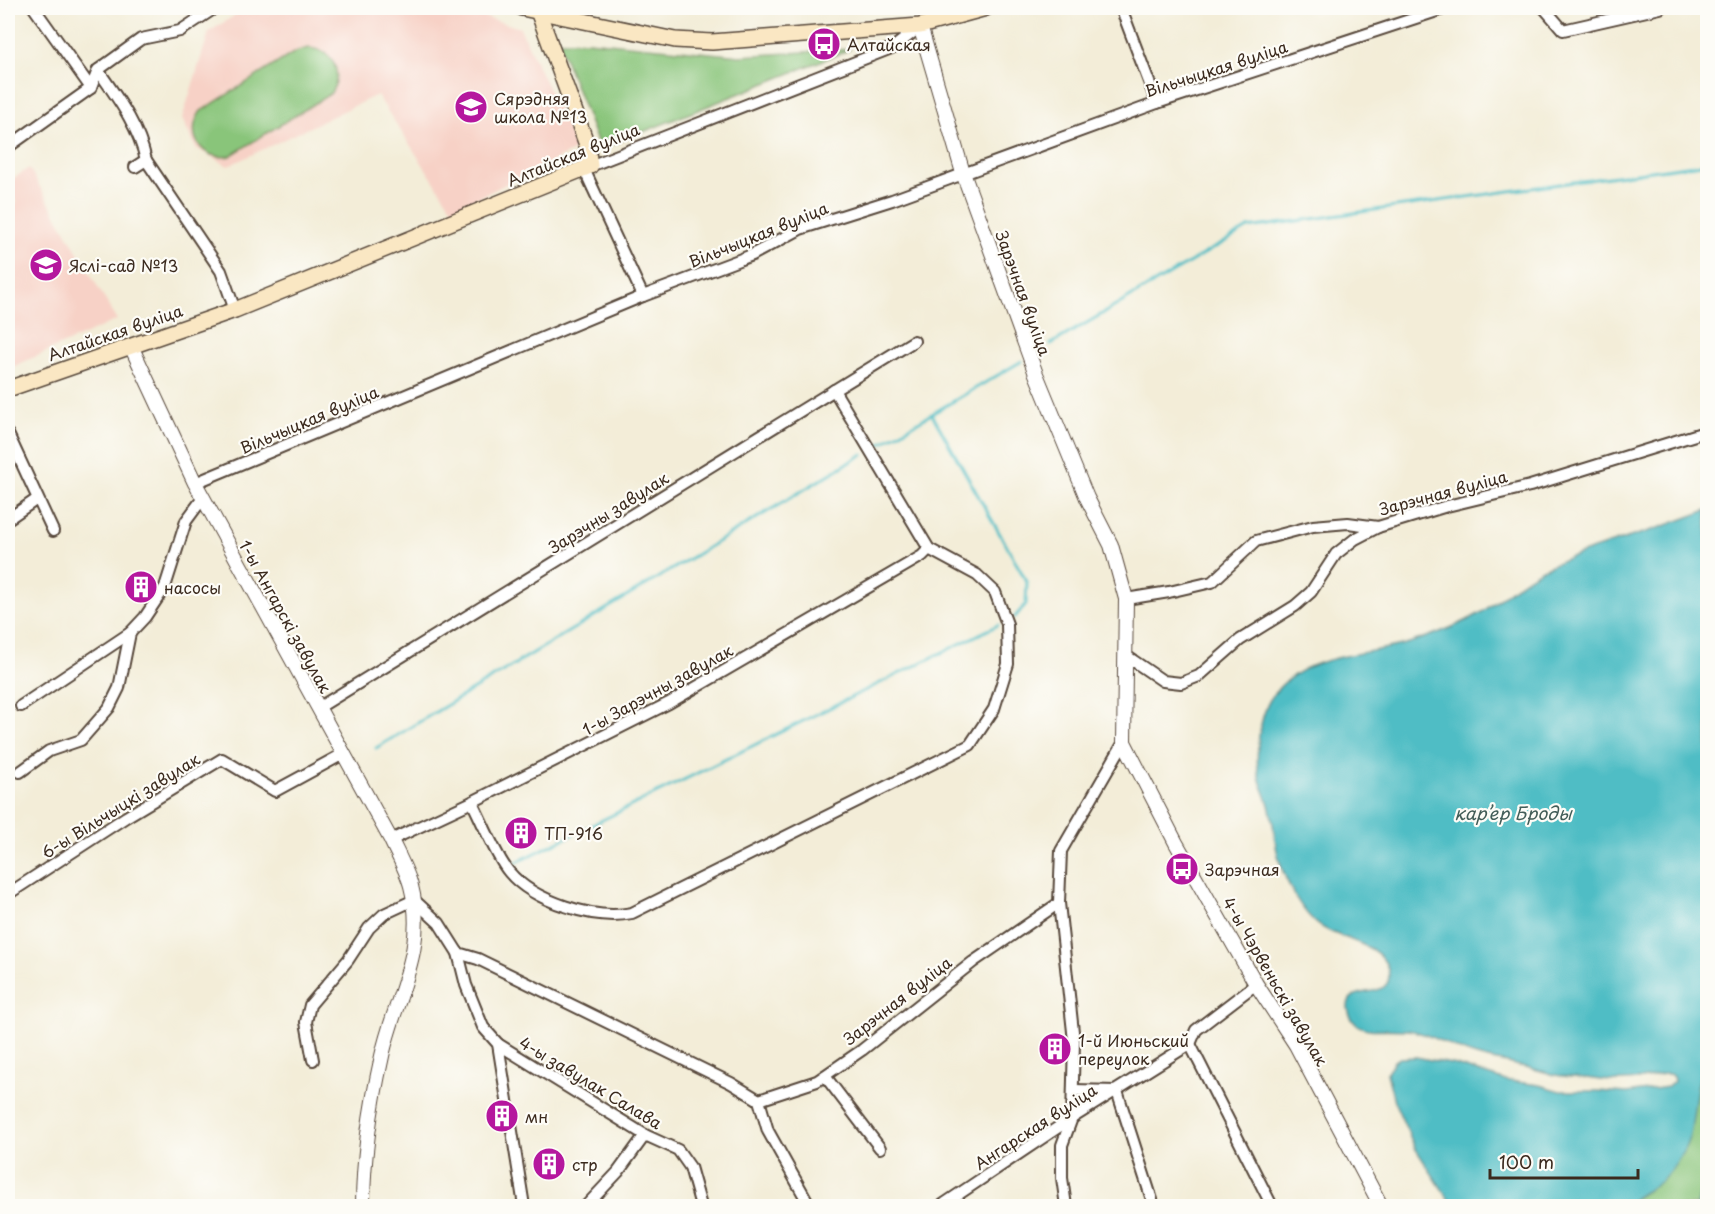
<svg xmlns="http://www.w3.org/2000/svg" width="1715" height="1214" viewBox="0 0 1715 1214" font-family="'Playpen Sans',sans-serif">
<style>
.built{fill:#f7d1c6}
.green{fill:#89c57a;stroke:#62784c;stroke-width:1.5}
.water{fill:#4fbdc5;stroke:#457472;stroke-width:1.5}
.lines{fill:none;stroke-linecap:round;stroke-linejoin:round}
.stream{stroke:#4fbdc5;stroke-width:3}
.minor-casing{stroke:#57473a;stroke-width:14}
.tertiary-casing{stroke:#57473a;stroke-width:16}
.secondary-casing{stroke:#57473a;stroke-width:18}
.minor{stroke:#fff;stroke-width:10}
.tertiary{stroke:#fff;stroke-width:14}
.secondary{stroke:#fae7c3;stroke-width:15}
.labels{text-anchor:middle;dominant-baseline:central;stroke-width:4.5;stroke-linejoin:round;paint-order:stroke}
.poi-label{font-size:16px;fill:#3b2a1e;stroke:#fdfcf7;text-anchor:start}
.street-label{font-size:16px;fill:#3b2a1e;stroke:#fdfcf7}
.water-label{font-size:18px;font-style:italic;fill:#425d58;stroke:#fdfcf7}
</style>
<rect width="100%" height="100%" fill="#fdfcf7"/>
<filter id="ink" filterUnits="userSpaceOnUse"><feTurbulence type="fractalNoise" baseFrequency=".0167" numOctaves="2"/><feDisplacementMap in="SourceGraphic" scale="12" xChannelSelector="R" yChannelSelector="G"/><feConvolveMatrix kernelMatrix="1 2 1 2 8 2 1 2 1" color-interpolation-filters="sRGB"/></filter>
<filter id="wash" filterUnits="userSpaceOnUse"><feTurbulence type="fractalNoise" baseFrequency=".008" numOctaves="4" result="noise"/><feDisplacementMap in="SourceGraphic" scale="24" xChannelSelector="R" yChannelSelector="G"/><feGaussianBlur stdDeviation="1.35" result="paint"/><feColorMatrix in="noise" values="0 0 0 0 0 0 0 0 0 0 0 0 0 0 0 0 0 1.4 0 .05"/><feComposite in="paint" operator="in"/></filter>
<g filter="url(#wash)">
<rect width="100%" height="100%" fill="#f3edd8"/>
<g class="built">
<polygon points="246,8 456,8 520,28 577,149 453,210 377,95 228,166 196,148 182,119 209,32"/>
<polygon points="29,168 117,320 8,369 8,210 17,203 8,190 8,182"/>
</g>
<g class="green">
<polygon points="558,41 588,41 740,56 851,49 600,149"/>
<path d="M308 48C333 49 345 74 330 94L230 156C202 162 184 134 201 111L295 52Z"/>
<polygon points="1707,1063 1707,1166 1697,1206 1625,1206 1631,1201 1658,1183 1697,1088 1699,1078"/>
</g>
<g class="water">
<path d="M1707 510 1708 855 1705 864 1708 868V1063C1691 1080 1697 1125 1685 1148 1678 1162 1669 1176 1656 1185 1645 1192 1634 1197 1625 1206H1453L1415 1148 1394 1101 1387 1073 1394 1061 1400 1058 1416 1057 1456 1065 1503 1080 1539 1085 1560 1091H1598L1627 1093 1668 1087 1674 1081 1673 1077 1670 1074H1664C1651 1077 1637 1081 1623 1081 1610 1082 1598 1079 1586 1078 1576 1077 1566 1077 1556 1075 1544 1072 1532 1068 1520 1066 1505 1062 1488 1060 1473 1055 1454 1049 1436 1037 1417 1032 1399 1026 1370 1034 1357 1025 1348 1017 1343 1000 1356 995 1368 989 1394 995 1388 969 1381 941 1333 940 1314 921 1296 904 1282 874 1277 851 1274 837 1274 823 1270 809 1268 799 1263 790 1260 780 1254 759 1259 717 1271 698 1302 652 1362 657 1409 643 1434 635 1459 626 1482 612 1502 598 1519 581 1541 570 1568 556 1598 548 1627 538 1654 530 1681 520 1707 510Z"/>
<polygon points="1707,1166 1707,1206 1697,1206 1706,1167"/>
</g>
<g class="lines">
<g class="stream">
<polyline points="1051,344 1248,228 1708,163"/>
<polyline points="932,414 1027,582 1026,604 1015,617"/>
<polyline points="877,446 1022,361"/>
<polyline points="376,748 863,454"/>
<polyline points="515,863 998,625"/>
</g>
</g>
</g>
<g filter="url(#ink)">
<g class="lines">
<g class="minor-casing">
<g id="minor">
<polyline points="34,8 91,88"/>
<polyline points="1121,8 1157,103"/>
<polyline points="1544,8 1563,30 1660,8"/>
<path d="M98 70C118 99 138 125 146 160L221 271 235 310"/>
<polyline points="8,147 91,88 98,70 141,39 180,31 215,8"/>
<polyline points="590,166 894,47 920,27"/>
<polyline points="135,167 146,160"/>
<polyline points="584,169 643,296"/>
<polyline points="8,434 53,531"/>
<polyline points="195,483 643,296 752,255 800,229 892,200 1157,103 1446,8"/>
<polyline points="8,519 37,499"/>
<polyline points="1126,599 1169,592 1212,582 1256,541 1313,526 1348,523 1378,527 1447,506 1530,486 1708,431"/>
<polyline points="1125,655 1163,681 1181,683 1199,676 1240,640 1295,606 1311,592 1336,554 1355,539 1378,527"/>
<polyline points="21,706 130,633 145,617 165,587 186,521 203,498"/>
<polyline points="318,708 914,341"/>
<polyline points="20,772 49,751 81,740 109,708 119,688 130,633"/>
<path d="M472 802C482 821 496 857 509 872 533 901 595 921 632 913L970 745 994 709 1008 664 1007 624 995 592 977 575 929 549 834 390"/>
<polyline points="391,840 472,802 669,703 922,556 929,549"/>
<polyline points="8,894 126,817 222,759 275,791 343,754"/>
<polyline points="1059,903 1074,1041 1072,1118 1062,1145 1062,1178 1066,1206"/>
<polyline points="458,953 478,959 731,1083 759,1100 817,1081 862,1050 973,962 1059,903 1061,851 1124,742"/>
<polyline points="498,1044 645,1135 678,1150 690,1167 701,1206"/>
<polyline points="1190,1044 1272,1206"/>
<polyline points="313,1060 306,1022 310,1005 348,960 369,928 384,914 414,900 439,923 458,953 466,985 483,1027 498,1044 524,1206"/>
<polyline points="825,1076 880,1148"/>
<polyline points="1073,1090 1117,1091 1154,1206"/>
<polyline points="759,1100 768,1131 810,1206"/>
<polyline points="586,1206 618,1172 645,1135"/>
<polyline points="941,1206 1072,1118 1190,1044 1196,1030 1256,984"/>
</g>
</g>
<g class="tertiary-casing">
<g id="tertiary">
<polyline points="920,26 963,173 1036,374 1087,498 1111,545 1126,599 1124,742 1176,843 1256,984 1296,1045 1381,1206"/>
<path d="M131 346 195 483 391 840C398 855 407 871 411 886 428 951 395 996 382 1056 371 1105 363 1157 363 1206"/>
</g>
</g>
<g class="secondary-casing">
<g id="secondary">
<polyline points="522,8 675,40 712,42 920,26 986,8"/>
<polyline points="8,389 235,310 590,166 587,145 538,11"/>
</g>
</g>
<use href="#minor" class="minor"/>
<use href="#tertiary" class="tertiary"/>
<use href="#secondary" class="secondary"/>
</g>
</g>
<defs>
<g id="bus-disc" transform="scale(1.725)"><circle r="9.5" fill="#b5179e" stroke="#fdfcf7"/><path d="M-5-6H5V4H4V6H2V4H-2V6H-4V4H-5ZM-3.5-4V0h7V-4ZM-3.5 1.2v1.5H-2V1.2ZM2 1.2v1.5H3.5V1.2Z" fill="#fff"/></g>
<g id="school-disc" transform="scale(1.725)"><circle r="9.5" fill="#b5179e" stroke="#fdfcf7"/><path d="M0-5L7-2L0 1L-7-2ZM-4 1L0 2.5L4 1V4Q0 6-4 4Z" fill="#fff"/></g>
<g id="building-disc" transform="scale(1.725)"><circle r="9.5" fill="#b5179e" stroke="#fdfcf7"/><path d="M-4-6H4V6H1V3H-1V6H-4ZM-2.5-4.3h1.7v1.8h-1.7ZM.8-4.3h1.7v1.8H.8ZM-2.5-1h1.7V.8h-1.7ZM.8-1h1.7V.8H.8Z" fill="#fff"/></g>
</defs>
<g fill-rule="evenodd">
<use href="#bus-disc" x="824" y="44"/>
<use href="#school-disc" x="471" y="107"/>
<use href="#school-disc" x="46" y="265"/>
<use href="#building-disc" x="141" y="587"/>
<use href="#building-disc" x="521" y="833"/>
<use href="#bus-disc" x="1182" y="869"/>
<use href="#building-disc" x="1055" y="1049"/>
<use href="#building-disc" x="502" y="1116"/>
<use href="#building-disc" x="549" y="1164"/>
</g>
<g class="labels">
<g class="poi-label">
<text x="847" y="44">Алтайская</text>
<text x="494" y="98">Сярэдняя<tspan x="494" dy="18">школа №13</tspan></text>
<text x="69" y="265">Яслі-сад №13</text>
<text x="164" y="587">насосы</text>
<text x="544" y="833">ТП-916</text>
<text x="1205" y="869">Зарэчная</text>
<text x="1078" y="1040">1-й Июньский<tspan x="1078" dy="18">переулок</tspan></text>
<text x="525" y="1116">мн</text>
<text x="572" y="1164">стр</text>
</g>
<g class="street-label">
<text transform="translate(1216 68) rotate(-18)">Вільчыцкая вуліца</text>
<text transform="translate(573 154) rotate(-22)">Алтайская вуліца</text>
<text transform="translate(758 234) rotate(-22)">Вільчыцкая вуліца</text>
<text transform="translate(1024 293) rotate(70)">Зарэчная вуліца</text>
<text transform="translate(115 332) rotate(-19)">Алтайская вуліца</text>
<text transform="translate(309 419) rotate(-23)">Вільчыцкая вуліца</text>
<text transform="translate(1443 492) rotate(-15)">Зарэчная вуліца</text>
<text transform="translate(608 512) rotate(-32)">Зарэчны завулак</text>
<text transform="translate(286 616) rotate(61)">1-ы Ангарскі завулак</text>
<text transform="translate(657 689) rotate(-29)">1-ы Зарэчны завулак</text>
<text transform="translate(120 805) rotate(-32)">6-ы Вільчыцкі завулак</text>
<text transform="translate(1276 981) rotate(60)">4-ы Чэрвеньскі завулак</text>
<text transform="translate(897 1000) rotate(-38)">Зарэчная вуліца</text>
<text transform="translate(591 1082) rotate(31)">4-ы завулак Салава</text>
<text transform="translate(1035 1126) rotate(-33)">Ангарская вуліца</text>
</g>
<g class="water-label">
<text x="1513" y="812">карʼер Броды</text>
</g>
</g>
<rect width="1715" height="1214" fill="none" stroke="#fdfcf7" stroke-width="30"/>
<path d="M1490 1169v9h148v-9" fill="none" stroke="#3b2a1e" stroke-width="3"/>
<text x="1499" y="1169" font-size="18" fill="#3b2a1e" stroke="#fdfcf7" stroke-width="4.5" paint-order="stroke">100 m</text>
</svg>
